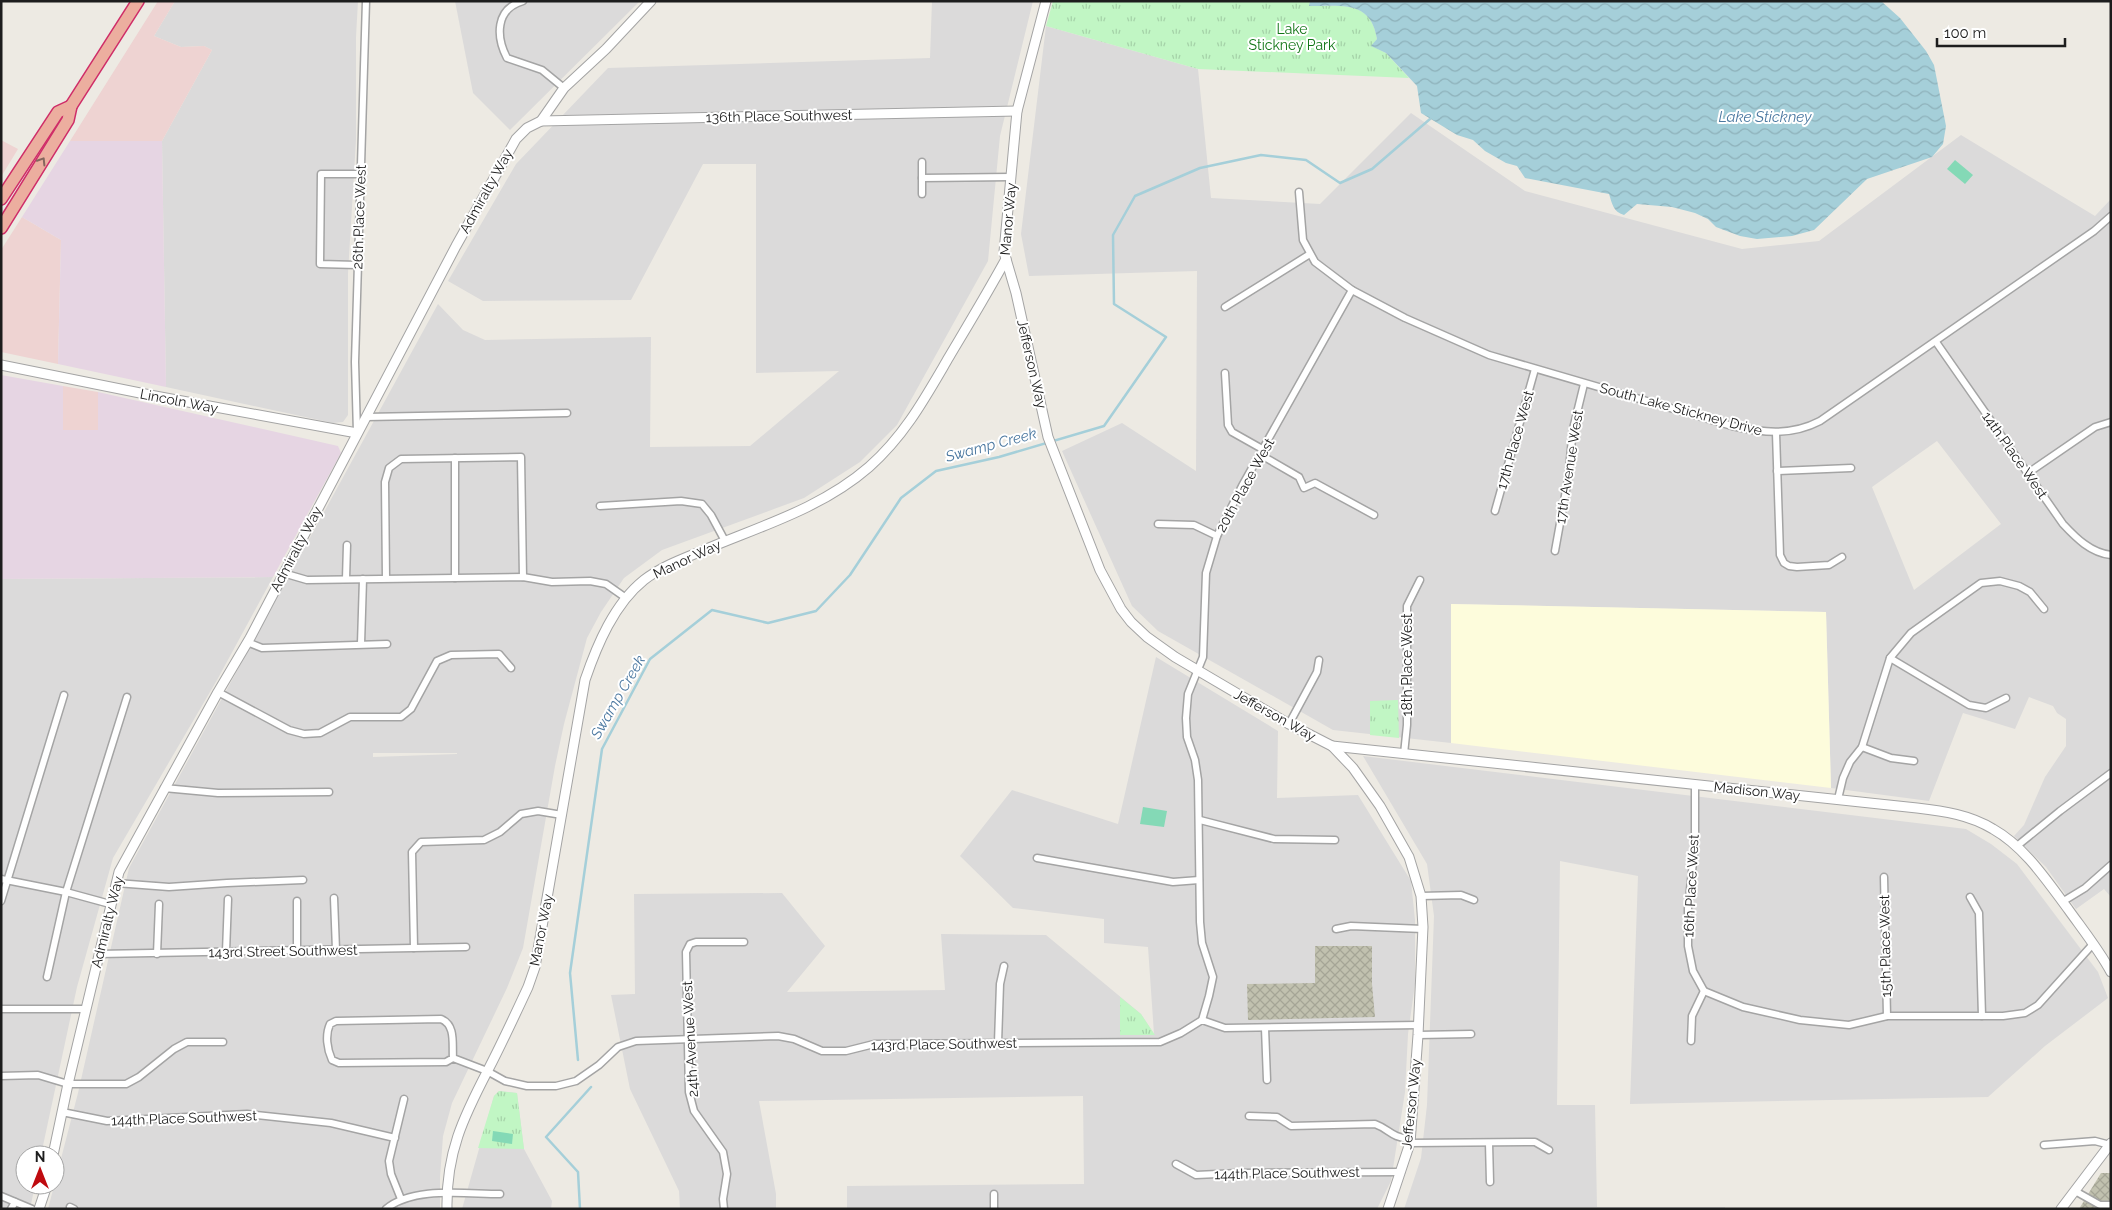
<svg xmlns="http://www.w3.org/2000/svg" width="2112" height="1210" viewBox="0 0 2112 1210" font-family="Raleway,sans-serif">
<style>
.residential{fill:#dbdada;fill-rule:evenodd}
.commercial{fill:#eed3d2}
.industrial{fill:#e6d5e3}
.education{fill:#fdfcdc}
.construction{fill:url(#construction-cross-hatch)}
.park{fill:url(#park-tufts)}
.pitch{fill:#84d9b6}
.water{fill:url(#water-waves)}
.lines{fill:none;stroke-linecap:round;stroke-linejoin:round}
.stream{stroke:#a5cfd9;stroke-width:2.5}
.minor-casing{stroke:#a4a4a4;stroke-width:9}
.tertiary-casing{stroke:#a4a4a4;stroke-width:11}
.trunk-casing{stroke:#cf2d68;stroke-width:14}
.minor{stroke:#fff;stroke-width:6}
.tertiary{stroke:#fff;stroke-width:9}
.trunk{stroke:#ecae9f;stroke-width:11}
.oneway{stroke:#84665e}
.labels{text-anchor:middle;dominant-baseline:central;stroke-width:4;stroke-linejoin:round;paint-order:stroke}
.park-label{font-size:14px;fill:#117516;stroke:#fff}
.street-label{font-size:14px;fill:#1d1d1d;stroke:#fff}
.water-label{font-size:15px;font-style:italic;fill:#4b78a0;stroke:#fff}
</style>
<defs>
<pattern id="construction-cross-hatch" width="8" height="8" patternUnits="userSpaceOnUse" patternTransform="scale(1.25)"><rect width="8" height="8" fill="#c1c1af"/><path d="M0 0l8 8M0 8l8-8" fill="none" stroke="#a5a596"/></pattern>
<pattern id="park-tufts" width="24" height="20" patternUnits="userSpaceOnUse" patternTransform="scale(1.25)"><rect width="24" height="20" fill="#c1f6c4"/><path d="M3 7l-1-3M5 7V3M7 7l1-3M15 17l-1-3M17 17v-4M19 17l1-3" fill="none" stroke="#a5d2a8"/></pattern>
<pattern id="water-waves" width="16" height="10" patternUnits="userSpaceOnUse" patternTransform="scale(1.25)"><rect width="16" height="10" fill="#a5cfd9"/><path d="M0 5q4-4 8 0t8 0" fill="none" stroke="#8eb1ba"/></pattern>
</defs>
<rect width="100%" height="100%" fill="#edeae3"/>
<g class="residential">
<polygon points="175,1 358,1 356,37 356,140 348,273 348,415 343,422 333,423 166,387 162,141 212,50 204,46 181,47 154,36"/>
<polygon points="455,1 640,1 510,130 473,93"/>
<path d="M932 1H1033L1000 136 988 261 897 425 860 462 804 498 662 550 624 578 601 612 587 638 564 724 555 766 523 948 507 988 452 1103 443 1136 440 1177V1209H48L78 1093 129 868 438 304 463 330 485 340 651 337 650 447 750 446 839 371 756 373V164H703L631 300 483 301 448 281 516 164 608 68 930 58ZM373 753H457V754L373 757Z"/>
<path d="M1046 26 1198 69 1211 198 1320 204 1411 113 1525 191 1742 249 1819 241 1961 135 2095 216 2111 199V897L2104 889 2076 909 2046 867 2014 836 2024 825 2045 777 2066 746V719L2057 713 2053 706 2029 697 2015 729 1963 713 1929 801 1831 788 1826 612 1452 604 1451 743 1333 730 1158 631 1132 606 1062 451 1122 423 1196 471 1197 271 1029 276 1021 234ZM1937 441 2001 524 1914 590 1872 487Z"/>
<polygon points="273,577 217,680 113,858 77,987 41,1155 25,1155 25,1185 35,1185 30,1209 1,1209 1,579"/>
<polygon points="1156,657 1278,731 1277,798 1358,795 1411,881 1415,920 1415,984 1408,1034 1405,1092 1391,1181 1377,1209 847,1209 847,1186 1084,1184 1083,1096 759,1101 776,1194 776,1209 680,1209 679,1191 630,1089 611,995 635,994 634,894 782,893 825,946 787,992 945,990 941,934 1046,935 1141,1014 1154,1034 1148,947 1104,943 1104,919 1013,908 960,856 1012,790 1118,824"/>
<polygon points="1363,756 1966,829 1991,844 2017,864 2098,972 2108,998 2045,1046 1988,1097 1630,1104 1638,876 1560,861 1557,1105 1595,1105 1597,1207 1725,1207 1725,1209 1404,1209 1421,1158 1427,1105 1434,916 1427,864"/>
<polygon points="499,1091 517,1093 524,1149 552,1201 551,1209 462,1209 494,1096"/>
</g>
<g class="commercial">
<polygon points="158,1 175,1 154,36 181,47 204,46 212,50 162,141 70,141"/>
<polygon points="1,140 18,149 1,177"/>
<polygon points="22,217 61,240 58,364 1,352 1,250"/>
<polygon points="63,386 98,392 98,430 63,430"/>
</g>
<g class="industrial">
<polygon points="70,141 162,141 166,387 58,364 61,240 22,217"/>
<polygon points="1,375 63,386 63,430 98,430 98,392 338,446 341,453 273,577 1,579"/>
</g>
<polygon class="education" points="1451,604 1826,612 1831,788 1451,743"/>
<g class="construction">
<polygon points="1315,946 1372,946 1372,984 1375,1017 1248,1020 1247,984 1315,983"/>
<polygon points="2101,1173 2111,1173 2111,1209 2079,1209"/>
</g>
<g class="park">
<path d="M1053 1H1310V6C1343 6 1371 0 1377 39L1372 46 1386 53 1409 78 1198 69 1046 26Z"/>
<polygon points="1398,700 1399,738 1370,735 1370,701"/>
<polygon points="1120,997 1141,1014 1155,1035 1120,1035"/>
<polygon points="499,1091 517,1093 524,1149 478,1148 494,1096"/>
</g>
<g class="pitch">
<polygon points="1955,160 1973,175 1965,184 1947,169"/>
<polygon points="1143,807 1167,811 1164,827 1140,824"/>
<polygon points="493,1131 513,1134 512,1144 492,1141"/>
</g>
<path class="water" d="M1310 1H1881L1900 18 1926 51 1934 65 1946 126 1943 144 1932 157 1867 179 1814 230 1792 236 1757 239 1740 236 1716 227 1708 219 1695 213 1672 207 1637 204 1624 215C1613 212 1612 203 1609 194L1525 178 1517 166 1506 163 1485 151 1473 140 1457 135 1421 113 1417 86 1386 53 1371 46 1377 39C1371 0 1342 6 1309 6Z"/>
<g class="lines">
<g class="stream">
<polyline points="578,1060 570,973 602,749 650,659 712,610 768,623 816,611 850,575 901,498 936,471 999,457 1104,426 1166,337 1114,304 1113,235 1135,196 1200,168 1261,155 1306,160 1340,183 1372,169 1430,119"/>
<polyline points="580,1209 578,1172 546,1137 591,1087"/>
</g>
<g class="minor-casing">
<g id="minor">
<path d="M523 1C495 9 496 37 507 58L542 70 564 88"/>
<polyline points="922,162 922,194"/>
<polyline points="922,178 1011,177"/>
<path d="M1299 192 1303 240 1315 262 1352 290 1405 318 1489 355 1732 426C1764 433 1791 436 1820 421L2094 231 2111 216"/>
<polyline points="357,265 320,264 321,174 360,174"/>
<polyline points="1225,307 1310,254"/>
<path d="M1936 342 2063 524C2076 538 2091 553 2111 555"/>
<polyline points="1225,373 1228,425 1232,432 1264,450"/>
<polyline points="366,417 567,413"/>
<polyline points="357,433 355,362 366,1"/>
<polyline points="1776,433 1780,555 1784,563 1789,566 1797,567 1829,565 1842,557"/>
<polyline points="1261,455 1299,477 1304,488 1315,483 1374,515"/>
<polyline points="455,458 455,578"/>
<polyline points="1777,471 1851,468"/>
<polyline points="2028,473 2095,427 2111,422"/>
<polyline points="600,506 681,501 702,504 711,515 725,541"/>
<polyline points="1495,511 1535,369"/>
<polyline points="1158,524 1194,525 1217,536"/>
<polyline points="1555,551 1568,479 1573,429 1584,384"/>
<polyline points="283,573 307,580 523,577 552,582 590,581 606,584 626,598"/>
<polyline points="386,578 385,482 389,468 401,459 521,457 523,577"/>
<polyline points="346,579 347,545"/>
<polyline points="247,642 262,648 387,644"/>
<polyline points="361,644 363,579"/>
<polyline points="1890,658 1969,705 1986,708 2006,698"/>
<polyline points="218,692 289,730 304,734 320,733 350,717 401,717 411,709 437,661 451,655 499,654 511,668"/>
<polyline points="1289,724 1317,672 1319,660"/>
<polyline points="1862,747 1891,758 1914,761"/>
<polyline points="1404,754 1407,725 1407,606 1420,580"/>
<polyline points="1695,785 1695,844 1688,908 1688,946 1693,971 1704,991"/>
<polyline points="164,788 218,793 329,792"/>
<polyline points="1838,799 1843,778 1850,762 1862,747 1890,658 1911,633 1981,583 2000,581 2019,586 2030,592 2044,609"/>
<polyline points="1200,820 1274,839 1335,840"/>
<polyline points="2017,846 2060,811 2111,773"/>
<polyline points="1037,858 1173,882 1199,880"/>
<polyline points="1884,877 1887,1016"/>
<polyline points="1,879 66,892 110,904"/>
<polyline points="116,883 169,887 227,883 303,880"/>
<polyline points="1421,896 1461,895 1474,900"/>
<polyline points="1970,897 1979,913 1982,1016"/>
<polyline points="334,898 336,950"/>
<polyline points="1,901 64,695"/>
<polyline points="297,901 297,951"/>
<polyline points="2062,902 2085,888 2111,865"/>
<polyline points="1336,929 1351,926 1423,929"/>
<polyline points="414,948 412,852 421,842 484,840 500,832 521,814 538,811 562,815"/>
<polyline points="226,952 228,899"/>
<polyline points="99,954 466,947"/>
<polyline points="157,954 159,904"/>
<polyline points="47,977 66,892 127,697"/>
<polyline points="1704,991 1743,1007 1800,1020 1849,1025 1887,1016 2003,1016 2025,1013 2038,1005 2093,944"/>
<polyline points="1,1009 85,1009"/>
<polyline points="1202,1020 1209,996 1213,977 1202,943 1200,922 1198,780 1195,760 1187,737 1186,718 1188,694 1203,657 1206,573 1217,536 1242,486 1352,290"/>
<polyline points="1265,1028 1267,1080"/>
<polyline points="1418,1035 1471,1034"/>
<polyline points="1691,1041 1692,1016 1704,991"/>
<polyline points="998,1043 1000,984 1004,966"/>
<path d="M453 1058C452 1044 456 1025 441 1019L336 1021 330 1024C325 1035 327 1049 332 1060L339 1063 446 1062 453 1058 487 1071 505 1081 527 1086H556L576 1081 599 1065 618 1047 636 1041 778 1036 794 1039 822 1051H846L874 1044 1160 1042 1181 1033 1202 1020 1225 1028 1418 1025"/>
<polyline points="1,1076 38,1075 68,1084 126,1084 139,1077 174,1049 187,1042 223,1042"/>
<polyline points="62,1112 107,1121 247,1114 331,1123 395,1138"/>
<path d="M1249 1116 1277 1117 1291 1126 1375 1124C1391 1130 1390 1137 1410 1139"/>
<polyline points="1410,1143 1535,1142 1549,1150"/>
<polyline points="1489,1143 1490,1182"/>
<polyline points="2044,1145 2095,1141 2110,1145"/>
<polyline points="1176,1164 1196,1175 1239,1173 1401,1172"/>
<polyline points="2075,1191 2100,1205 2111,1205"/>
<polyline points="994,1194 994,1209"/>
<polyline points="1,1196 32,1209"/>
<polyline points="401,1199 391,1174 389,1161 404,1099"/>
<polyline points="70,1207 74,1209"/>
<polyline points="11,1209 15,1202"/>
<path d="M386 1209C413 1186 466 1194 500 1194"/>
<polyline points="724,1209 723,1199 727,1174 723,1152 694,1111 689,1092 686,952 690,944 696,942 744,942"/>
</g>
</g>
<g class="tertiary-casing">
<g id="tertiary">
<polyline points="541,121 1017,111"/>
<polyline points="1006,259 1016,293 1048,437 1100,570 1121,609 1131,622 1147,637 1175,657 1289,724 1332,746 1353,768 1380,806 1409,857 1421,896 1423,927 1418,1035 1410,1143 1388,1209"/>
<polyline points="1,365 155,396 357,433"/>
<path d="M1332 746 1917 808C1944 811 1970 815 1993 829 2025 847 2047 881 2068 909 2083 930 2099 950 2111 972"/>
<polyline points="53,1155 68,1084 119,872 218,692 250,638 456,246 516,139 527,128 541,121 564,88 606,49 651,1"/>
<polyline points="39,1209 47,1185"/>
<path d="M447 1209C446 1153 463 1118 488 1070 502 1043 515 1015 528 987L535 967 585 680C597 645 614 604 644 580 662 566 683 559 704 550 761 526 822 508 869 467 905 435 925 398 949 357 968 325 988 292 1006 259L1004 252 1017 111 1046 1"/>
<polyline points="2061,1209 2111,1143"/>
</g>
</g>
<g class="trunk-casing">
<g id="trunk">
<polyline points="1,199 58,112 71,106"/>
<polyline points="1,228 68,120 71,106 138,1"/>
</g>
</g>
<use href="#minor" class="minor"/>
<use href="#tertiary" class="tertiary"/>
<use href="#trunk" class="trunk"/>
</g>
<defs><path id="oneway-chevron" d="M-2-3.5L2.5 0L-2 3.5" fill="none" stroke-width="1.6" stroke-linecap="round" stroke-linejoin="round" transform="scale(1.25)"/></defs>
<use class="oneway" href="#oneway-chevron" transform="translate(42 161) rotate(-58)"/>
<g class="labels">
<g class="park-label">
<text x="1292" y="29">Lake<tspan x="1292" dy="16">Stickney Park</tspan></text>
</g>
<g class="street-label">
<text transform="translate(779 116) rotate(-1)">136th Place Southwest</text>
<text transform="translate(486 191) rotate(-61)">Admiralty Way</text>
<text transform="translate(359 217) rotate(-88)">26th Place West</text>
<text transform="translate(1008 219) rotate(-85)">Manor Way</text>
<text transform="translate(1032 364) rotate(77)">Jefferson Way</text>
<text transform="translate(179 401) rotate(11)">Lincoln Way</text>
<text transform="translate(1681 409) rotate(15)">South Lake Stickney Drive</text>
<text transform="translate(1515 440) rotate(-74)">17th Place West</text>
<text transform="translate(2015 455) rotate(55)">14th Place West</text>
<text transform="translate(1569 467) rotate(-81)">17th Avenue West</text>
<text transform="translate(1245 485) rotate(-61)">20th Place West</text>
<text transform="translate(296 549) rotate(-62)">Admiralty Way</text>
<text transform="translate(687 559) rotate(-25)">Manor Way</text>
<text transform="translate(1407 665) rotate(-90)">18th Place West</text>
<text transform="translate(1275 715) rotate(29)">Jefferson Way</text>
<text transform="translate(1757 791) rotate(6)">Madison Way</text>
<text transform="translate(1691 886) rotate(-87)">16th Place West</text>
<text transform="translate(107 922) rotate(-76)">Admiralty Way</text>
<text transform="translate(541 930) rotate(-79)">Manor Way</text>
<text transform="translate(1885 946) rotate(-91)">15th Place West</text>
<text transform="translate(283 951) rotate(-1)">143rd Street Southwest</text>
<text transform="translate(690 1039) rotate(-93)">24th Avenue West</text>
<text transform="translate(944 1044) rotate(-1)">143rd Place Southwest</text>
<text transform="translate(1411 1104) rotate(-84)">Jefferson Way</text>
<text transform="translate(184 1118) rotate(-2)">144th Place Southwest</text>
<text transform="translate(1287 1173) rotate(-1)">144th Place Southwest</text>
</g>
<g class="water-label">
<text x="1765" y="117">Lake Stickney</text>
<text transform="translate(991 445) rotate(-15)">Swamp Creek</text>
<text transform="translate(618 697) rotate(-60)">Swamp Creek</text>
</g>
</g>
<rect width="2112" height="1210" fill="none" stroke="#1d1d1d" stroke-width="5"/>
<g transform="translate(40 1170)"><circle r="24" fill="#ffffff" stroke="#a5a5a5"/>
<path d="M0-4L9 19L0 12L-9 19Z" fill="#bf0a0f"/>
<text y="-8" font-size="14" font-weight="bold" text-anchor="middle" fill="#1d1d1d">N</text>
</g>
<path d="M1937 38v8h128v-8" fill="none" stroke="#1d1d1d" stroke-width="2.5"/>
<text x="1944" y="38" font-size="15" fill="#1d1d1d" stroke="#ffffff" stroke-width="4" paint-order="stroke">100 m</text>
</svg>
